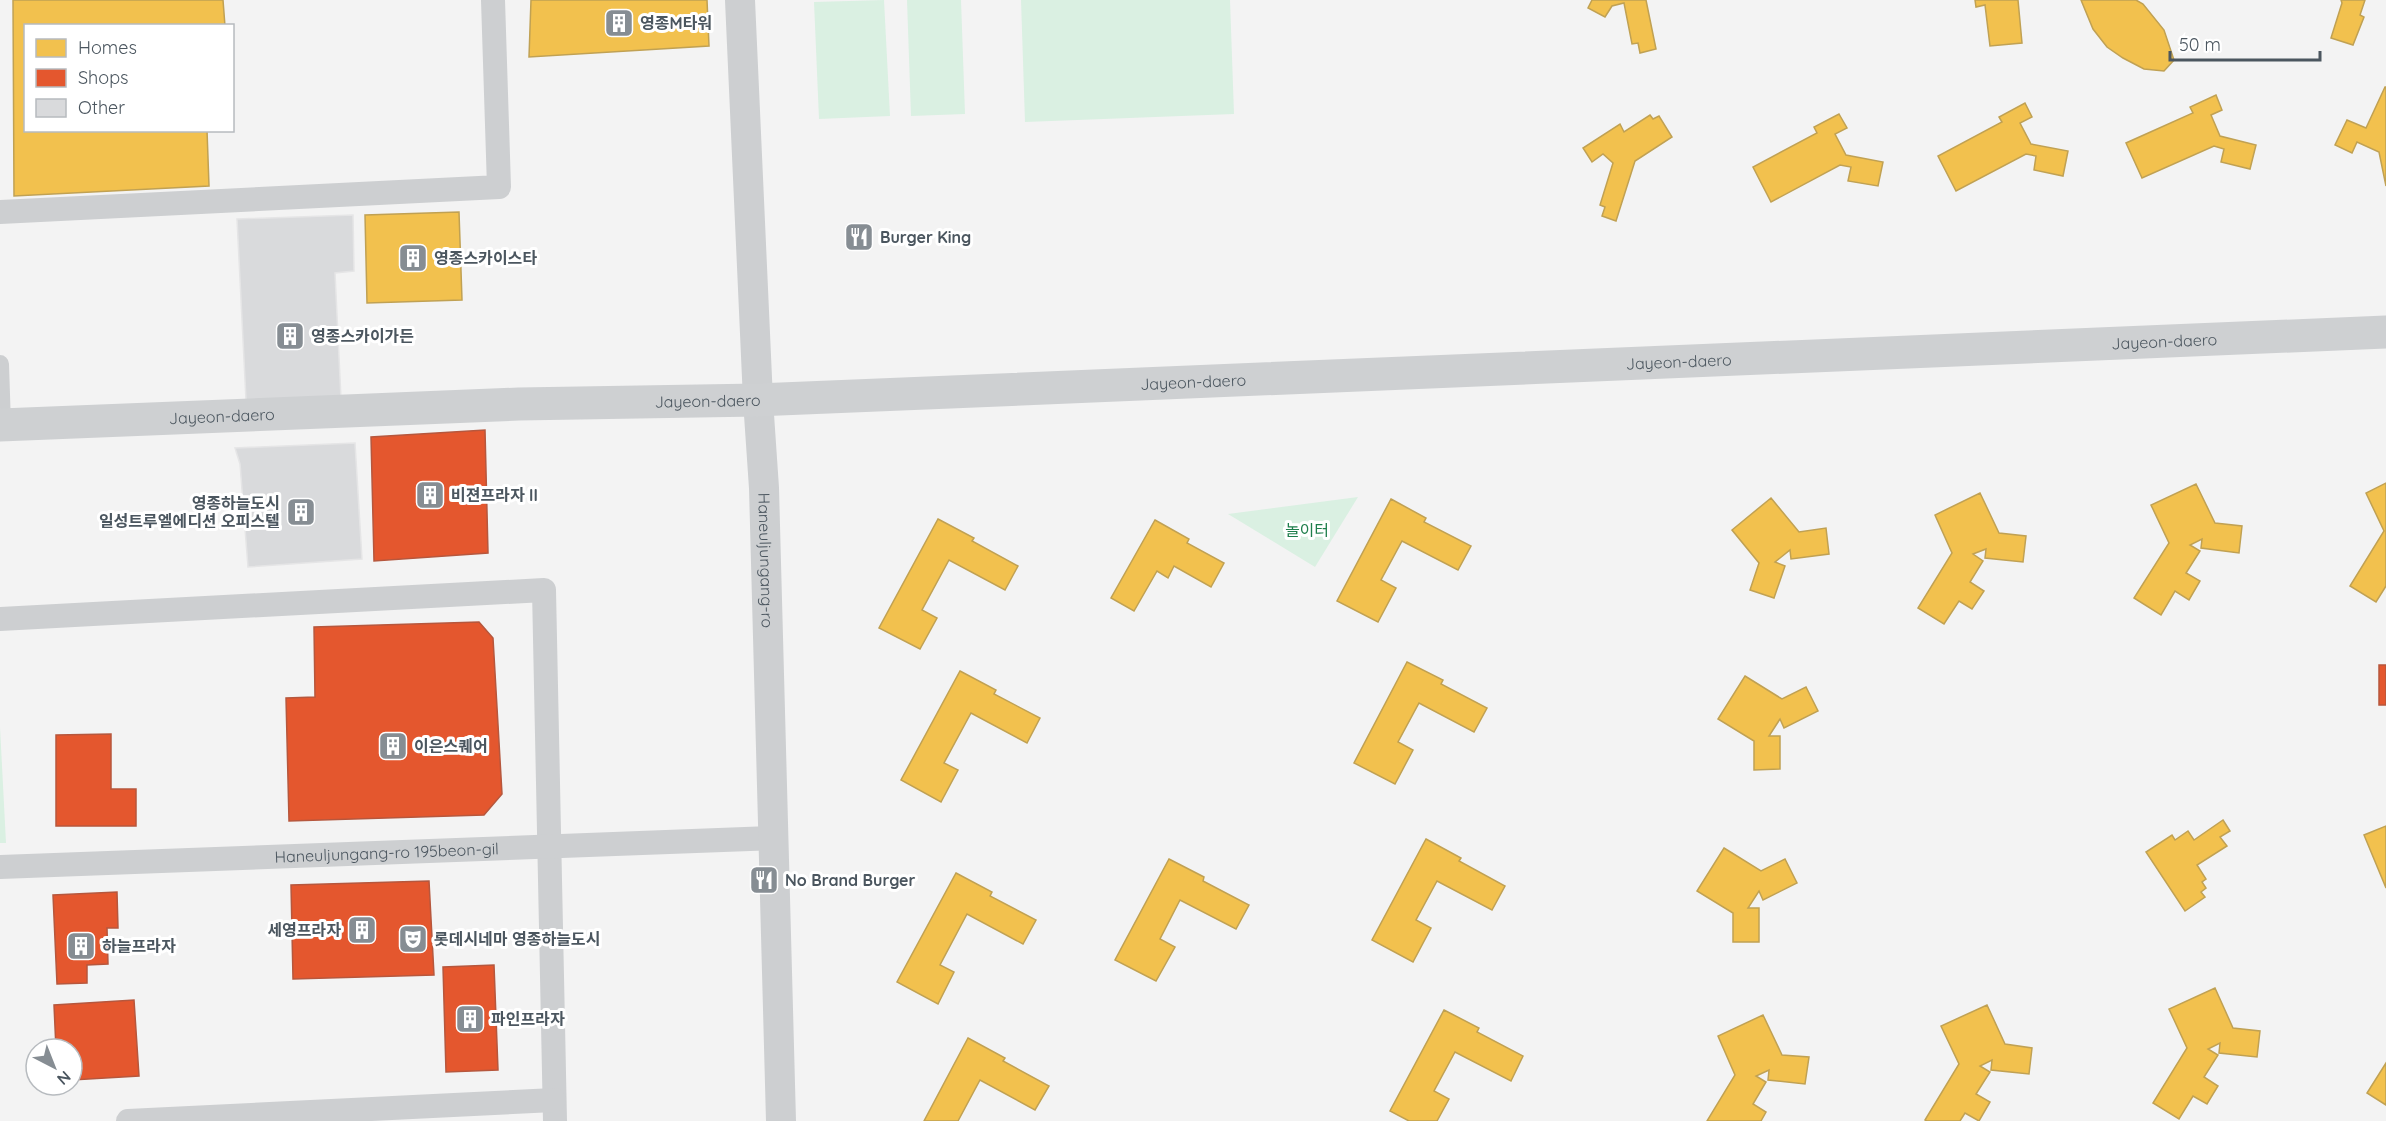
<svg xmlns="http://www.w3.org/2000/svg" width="2386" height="1121" viewBox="0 0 2386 1121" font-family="Quicksand,'Noto Sans KR',sans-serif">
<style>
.green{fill:#daf0e2}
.homes{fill:#f2c14e;stroke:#c0a153;stroke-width:1.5}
.shops{fill:#e4572e;stroke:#b6573d;stroke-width:1.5}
.building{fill:#d9dadc;stroke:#e5e5e6;stroke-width:1.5}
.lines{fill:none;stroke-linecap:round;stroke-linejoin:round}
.pedestrian{stroke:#cdcfd1;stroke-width:18}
.minor{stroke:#cdcfd1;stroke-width:24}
.tertiary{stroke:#cdcfd1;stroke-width:30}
.secondary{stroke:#ced0d2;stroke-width:33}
.labels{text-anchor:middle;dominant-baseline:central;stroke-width:6;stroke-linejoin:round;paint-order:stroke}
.poi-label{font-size:16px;font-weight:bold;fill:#4b565f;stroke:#fff;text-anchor:start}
.street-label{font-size:16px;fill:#4b565f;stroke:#fff}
.park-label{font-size:16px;fill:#1e7e4b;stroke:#fff}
</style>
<rect width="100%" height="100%" fill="#f3f3f3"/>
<g class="green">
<polygon points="884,0 890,116 819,119 814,2"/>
<polygon points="907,0 961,0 965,114 911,116"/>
<polygon points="1021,0 1230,0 1234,114 1025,122"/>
<polygon points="1358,497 1315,567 1228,514"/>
<polygon points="0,727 6,843 0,843"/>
</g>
<g class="homes">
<polygon points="13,0 223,0 225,26 26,26 26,130 207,130 209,186 14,196"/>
<polygon points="531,0 707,0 709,46 529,57"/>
<polygon points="1592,0 1646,0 1656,49 1640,53 1638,43 1632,44 1624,3 1612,6 1605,17 1588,8"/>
<polygon points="1975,0 2018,0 2022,43 1990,46 1985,5 1976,7"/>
<polygon points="2081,0 2136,0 2143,4 2164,30 2174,60 2164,71 2144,69 2123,58 2107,47 2093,29"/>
<polygon points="2341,0 2365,0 2360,15 2364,17 2353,45 2331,38 2342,3"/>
<polygon points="2385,87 2386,87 2386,186 2379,152 2357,142 2352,153 2335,145 2347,120 2366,128"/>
<polygon points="2216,95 2222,110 2211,115 2220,136 2256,145 2250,169 2221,162 2224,149 2214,146 2142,178 2126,143 2193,113 2190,107"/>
<polygon points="2025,103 2032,117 2020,123 2031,144 2068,151 2063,176 2034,170 2036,156 2026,154 1956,191 1938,156 2002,122 1999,117"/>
<polygon points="1839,114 1847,128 1835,134 1846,155 1883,162 1878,186 1848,181 1851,167 1840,165 1771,202 1753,167 1817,133 1814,127"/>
<polygon points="1650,115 1653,119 1659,116 1672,137 1635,161 1616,221 1602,216 1605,207 1600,205 1613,163 1603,154 1592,162 1583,148 1620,124 1624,132"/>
<polygon points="459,212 462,300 367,303 365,215"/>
<polygon points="2386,483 2386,586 2376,602 2350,586 2384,531 2366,493"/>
<polygon points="2196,484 2215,523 2242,526 2239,553 2201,548 2202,539 2190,545 2200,551 2186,573 2200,581 2189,600 2175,591 2161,615 2134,598 2169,543 2151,505"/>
<polygon points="1980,493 1999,533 2026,536 2023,562 1985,558 1986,549 1973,554 1983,561 1970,582 1984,591 1972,609 1959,601 1944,624 1918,608 1952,553 1935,515"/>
<polygon points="1771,498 1799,532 1826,528 1829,554 1791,559 1790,550 1775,562 1785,566 1774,598 1750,590 1759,563 1732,530"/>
<polygon points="1391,499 1426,518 1424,522 1471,546 1458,570 1402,541 1381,580 1396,588 1378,622 1337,601"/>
<polygon points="938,519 974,538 972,541 1018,566 1005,590 949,560 922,610 937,618 920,649 879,628"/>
<polygon points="1155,520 1189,539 1187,543 1224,563 1211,587 1174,566 1168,578 1157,571 1134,611 1111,598"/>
<polygon points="1407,662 1443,680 1441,684 1487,708 1474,732 1419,703 1398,742 1413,750 1395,784 1354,763"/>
<polygon points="960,671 996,690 994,694 1040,718 1027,743 971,713 944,763 958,770 941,802 901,780"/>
<polygon points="1745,676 1782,699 1806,687 1818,711 1784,728 1780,719 1769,736 1780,736 1780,769 1754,770 1754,741 1718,719"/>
<polygon points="2223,820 2230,831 2220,837 2227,846 2197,865 2206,879 2202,882 2206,888 2201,892 2205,897 2185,911 2146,852 2172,835 2175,840 2188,831 2194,840"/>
<polygon points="2386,826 2386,888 2364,835"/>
<polygon points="1426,839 1461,858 1459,861 1505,886 1492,910 1437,881 1416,920 1431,928 1413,962 1372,940"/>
<polygon points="1724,848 1761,871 1785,859 1797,883 1763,900 1759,891 1748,908 1759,908 1759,942 1733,942 1733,913 1697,891"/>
<polygon points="1169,859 1204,877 1203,881 1249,905 1236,929 1180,900 1160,939 1175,947 1156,981 1115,960"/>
<polygon points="956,873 992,892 990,896 1036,920 1023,944 967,914 940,965 954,972 938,1004 897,982"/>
<polygon points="2215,988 2233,1028 2260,1031 2257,1057 2219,1053 2220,1043 2208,1049 2218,1055 2204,1077 2218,1086 2207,1104 2193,1096 2179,1119 2153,1103 2187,1048 2169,1009"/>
<polygon points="1987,1005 2005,1044 2032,1048 2029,1074 1991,1070 1992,1060 1980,1066 1990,1072 1976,1094 1990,1102 1979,1121 1965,1113 1960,1121 1927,1121 1925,1120 1959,1064 1941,1026"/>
<polygon points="1444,1010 1479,1028 1477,1032 1523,1056 1511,1081 1455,1052 1434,1091 1449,1099 1437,1121 1409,1121 1390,1111"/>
<polygon points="1763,1015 1782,1055 1809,1057 1805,1084 1768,1080 1769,1070 1756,1076 1766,1082 1753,1104 1766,1112 1761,1121 1707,1121 1735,1075 1718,1036"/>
<polygon points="968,1038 1005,1058 1003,1061 1049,1086 1035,1110 980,1080 958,1121 924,1121"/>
<polygon points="2386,1063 2386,1105 2367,1093"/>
</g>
<g class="shops">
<polygon points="485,430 488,553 374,561 371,437"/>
<polygon points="479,622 493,638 502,794 484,815 289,821 286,698 315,697 314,627"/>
<rect x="2379" y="665" width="7" height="40"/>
<polygon points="111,734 111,789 136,789 136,826 56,826 56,735"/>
<polygon points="429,881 434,975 293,979 291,885"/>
<polygon points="117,892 118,928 107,928 108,964 87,965 87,983 57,984 53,895"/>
<polygon points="494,965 498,1070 446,1072 443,967"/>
<polygon points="134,1000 139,1076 72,1080 72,1049 56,1049 54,1005"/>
</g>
<g class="building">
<polygon points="353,215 354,271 335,273 341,399 246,400 237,219"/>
<polygon points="355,443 362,559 248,567 240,464 235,448"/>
</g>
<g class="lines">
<polyline class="pedestrian" points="0,364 2,425"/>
<g class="minor">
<polyline points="0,212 499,187 493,0"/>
<polyline points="0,619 544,590 555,1121"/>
<path id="s1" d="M0 867 774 838"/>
<polyline points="128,1121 554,1100"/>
</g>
<path class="tertiary" id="s2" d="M740 0 758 400 764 488 781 1121"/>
<path class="secondary" id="s3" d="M0 425 519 404 758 400 2386 332"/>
</g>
<defs>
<g id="building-square" transform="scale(1.5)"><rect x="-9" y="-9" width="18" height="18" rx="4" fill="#868d93" stroke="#fff"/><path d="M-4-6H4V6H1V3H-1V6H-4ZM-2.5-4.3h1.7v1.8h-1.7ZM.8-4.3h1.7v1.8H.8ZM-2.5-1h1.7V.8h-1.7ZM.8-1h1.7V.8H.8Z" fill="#fff"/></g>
<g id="restaurant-square" transform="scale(1.5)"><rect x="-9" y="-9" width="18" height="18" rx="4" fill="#868d93" stroke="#fff"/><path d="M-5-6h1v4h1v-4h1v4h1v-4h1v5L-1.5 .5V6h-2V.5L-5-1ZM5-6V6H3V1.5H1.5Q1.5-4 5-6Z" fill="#fff"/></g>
<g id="theatre-square" transform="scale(1.5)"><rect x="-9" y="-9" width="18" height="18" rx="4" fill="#868d93" stroke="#fff"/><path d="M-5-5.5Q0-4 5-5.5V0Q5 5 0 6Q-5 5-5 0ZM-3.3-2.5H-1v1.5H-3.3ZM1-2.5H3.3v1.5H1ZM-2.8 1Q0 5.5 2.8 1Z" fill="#fff"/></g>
</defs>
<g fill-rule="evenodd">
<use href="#building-square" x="619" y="23"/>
<use href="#restaurant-square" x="859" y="237"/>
<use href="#building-square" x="413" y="258"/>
<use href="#building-square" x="290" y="336"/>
<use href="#building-square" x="430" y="495"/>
<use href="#building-square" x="301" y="512"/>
<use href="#building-square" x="393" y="746"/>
<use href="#restaurant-square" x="764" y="880"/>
<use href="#building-square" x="362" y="930"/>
<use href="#theatre-square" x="413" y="939"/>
<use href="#building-square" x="81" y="946"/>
<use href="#building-square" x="470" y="1019"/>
</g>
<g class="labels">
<g class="poi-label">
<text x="640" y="23">영종M타워</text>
<text x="880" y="237">Burger King</text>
<text x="434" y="258">영종스카이스타</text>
<text x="311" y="336">영종스카이가든</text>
<text x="451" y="495">비젼프라자 II</text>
<text x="280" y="503" text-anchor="end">영종하늘도시<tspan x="280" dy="18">일성트루엘에디션 오피스텔</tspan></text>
<text x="414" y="746">이은스퀘어</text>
<text x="785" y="880">No Brand Burger</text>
<text x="341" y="930" text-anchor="end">세영프라자</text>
<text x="434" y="939">롯데시네마 영종하늘도시</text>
<text x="102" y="946">하늘프라자</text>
<text x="491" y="1019">파인프라자</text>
</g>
<g class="street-label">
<text stroke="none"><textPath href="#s3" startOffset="2166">Jayeon-daero</textPath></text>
<text stroke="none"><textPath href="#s3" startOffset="1680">Jayeon-daero</textPath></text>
<text stroke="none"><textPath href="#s3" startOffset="1194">Jayeon-daero</textPath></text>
<text stroke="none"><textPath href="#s3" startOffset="708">Jayeon-daero</textPath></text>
<text stroke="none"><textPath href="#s3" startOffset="222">Jayeon-daero</textPath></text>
<text stroke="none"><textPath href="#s2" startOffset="561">Haneuljungang-ro</textPath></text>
<text stroke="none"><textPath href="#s1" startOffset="387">Haneuljungang-ro 195beon-gil</textPath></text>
</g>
<g class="park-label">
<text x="1307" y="530">놀이터</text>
</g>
</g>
<rect x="24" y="24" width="210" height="108" fill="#ffffff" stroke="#b7bbbf" stroke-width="1.5"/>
<rect x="36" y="39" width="30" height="18" fill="#f2c14e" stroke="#b7bbbf" stroke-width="1.5"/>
<text x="78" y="54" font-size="18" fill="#4b565f">Homes</text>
<rect x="36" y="69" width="30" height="18" fill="#e4572e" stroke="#b7bbbf" stroke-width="1.5"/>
<text x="78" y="84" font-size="18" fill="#4b565f">Shops</text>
<rect x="36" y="99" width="30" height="18" fill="#d9dadc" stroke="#b7bbbf" stroke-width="1.5"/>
<text x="78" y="114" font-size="18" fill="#4b565f">Other</text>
<g transform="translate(54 1067) rotate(138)"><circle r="28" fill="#ffffff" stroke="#b7bbbf" stroke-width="1.5"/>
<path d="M0-4.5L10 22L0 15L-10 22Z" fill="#868d93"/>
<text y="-9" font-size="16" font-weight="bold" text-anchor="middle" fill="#4b565f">N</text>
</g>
<path d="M2170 51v9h150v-9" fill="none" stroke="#4b565f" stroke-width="3"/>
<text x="2179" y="51" font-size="18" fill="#4b565f" stroke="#ffffff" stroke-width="4.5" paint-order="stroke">50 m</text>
</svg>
